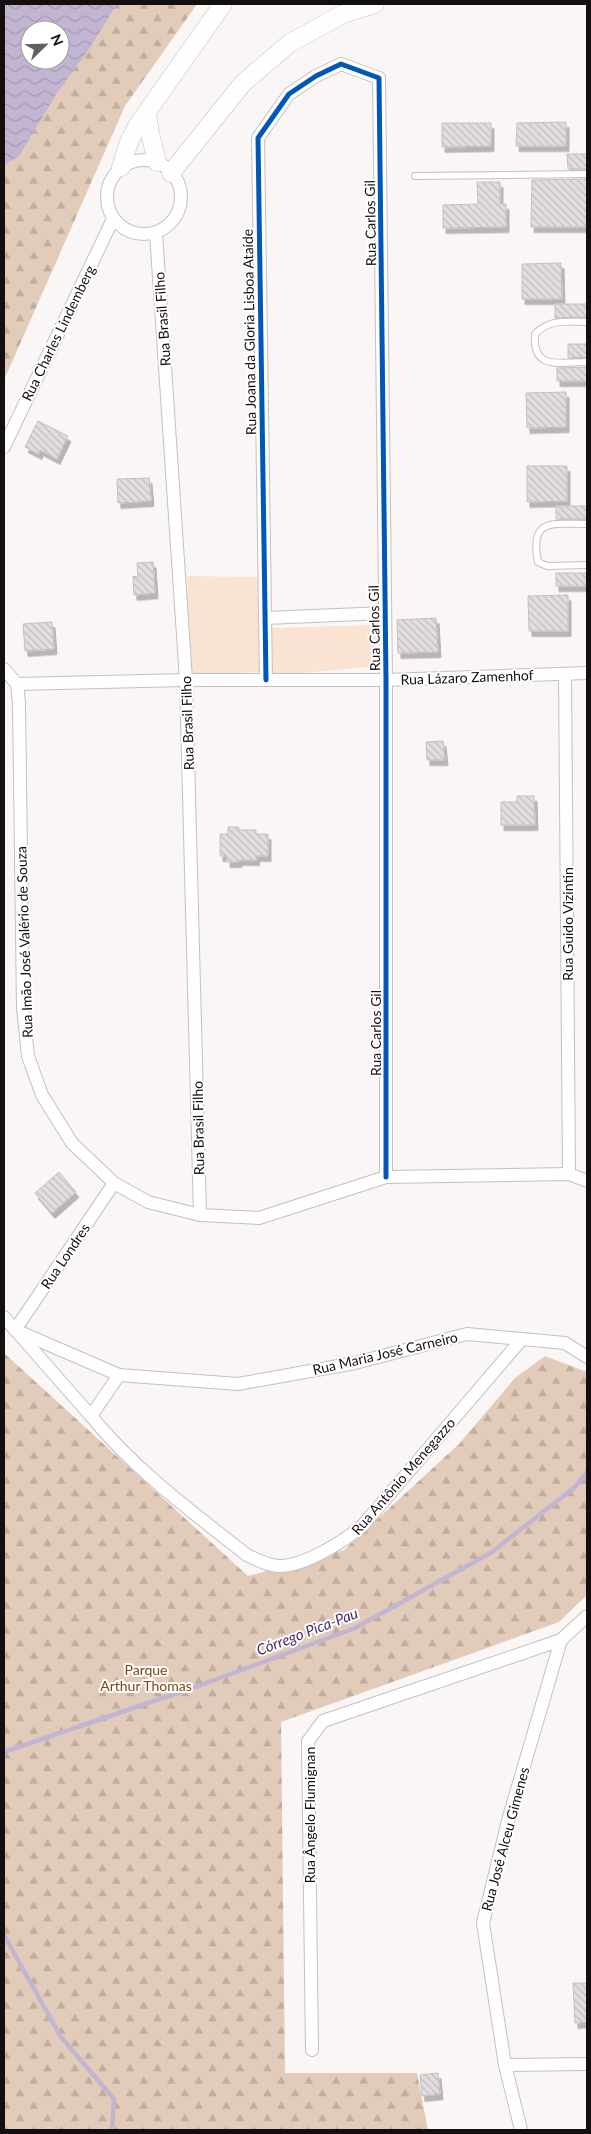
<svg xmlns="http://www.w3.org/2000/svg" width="591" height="2134" viewBox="0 0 591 2134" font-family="Lato,sans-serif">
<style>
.forest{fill:url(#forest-firs);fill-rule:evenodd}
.green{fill:#fae3d2}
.water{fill:url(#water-waves);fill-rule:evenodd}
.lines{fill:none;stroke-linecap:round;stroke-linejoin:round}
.stream{stroke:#c2b5d2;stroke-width:4.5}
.building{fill:url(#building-back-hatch);stroke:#c4bfc1;filter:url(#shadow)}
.lane-casing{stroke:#c5c0c0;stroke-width:8}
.street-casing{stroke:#c5c0c0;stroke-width:14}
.secondary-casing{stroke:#c5c0c0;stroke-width:19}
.lane{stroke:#fefefe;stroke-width:6}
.street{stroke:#fefefe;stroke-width:12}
.secondary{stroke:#fefefe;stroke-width:18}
.cycleway-casing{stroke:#fff;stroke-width:8}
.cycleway{stroke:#0057b8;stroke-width:5}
.labels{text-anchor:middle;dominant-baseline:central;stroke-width:4;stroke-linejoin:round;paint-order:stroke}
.street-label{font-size:14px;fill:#140e10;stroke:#fff}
.park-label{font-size:14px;fill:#794711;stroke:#fff}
.water-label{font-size:15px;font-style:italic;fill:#472f65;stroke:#fff}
</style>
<defs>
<pattern id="forest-firs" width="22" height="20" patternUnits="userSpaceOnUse" patternTransform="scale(1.25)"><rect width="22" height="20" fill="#e2cbb9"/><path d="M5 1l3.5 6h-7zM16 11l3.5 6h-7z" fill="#c1ad9e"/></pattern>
<pattern id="water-waves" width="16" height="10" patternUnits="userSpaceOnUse" patternTransform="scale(1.25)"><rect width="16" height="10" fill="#c2b5d2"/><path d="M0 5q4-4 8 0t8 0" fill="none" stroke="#a69ab3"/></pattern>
<pattern id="building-back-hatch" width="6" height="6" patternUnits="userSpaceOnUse" patternTransform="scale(1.25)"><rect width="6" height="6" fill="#e2dddf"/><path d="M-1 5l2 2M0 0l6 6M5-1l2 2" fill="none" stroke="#c1bcbe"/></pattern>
<filter id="shadow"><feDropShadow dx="3" dy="5.5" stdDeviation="0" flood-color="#0004"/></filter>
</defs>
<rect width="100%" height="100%" fill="#fbf6f6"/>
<g class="forest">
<path d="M4 4H197L125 106 4 380ZM30 30H60V60H30Z"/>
<polygon points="4,1353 248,1576 344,1550 459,1444 515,1378 545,1356 587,1372 587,1595 559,1622 281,1722 285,2073 417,2073 428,2130 4,2130"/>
</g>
<g class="green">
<polygon points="187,576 259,577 261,672 190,675"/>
<polygon points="375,625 377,666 271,676 272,628"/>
</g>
<path class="water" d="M4 4H117L89 49 57 93 19 156 4 165ZM30 30H60V60H30Z"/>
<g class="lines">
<g class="stream">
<polyline points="4,1752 201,1685 355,1628 492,1552 575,1487 587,1472"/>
<polyline points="4,1935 61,2037 114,2099 112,2130"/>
</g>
</g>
<g class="building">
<polygon points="566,122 566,146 516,146 517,123"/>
<polygon points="442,123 491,123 491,146 442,147"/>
<polygon points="567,154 587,154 587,169 568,169"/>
<polygon points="587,179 587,227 531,227 532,180"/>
<polygon points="477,182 500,182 500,204 506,204 506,227 443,228 443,205 478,204"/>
<polygon points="561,263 562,299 522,299 522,264"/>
<polygon points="555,304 587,304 587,317 555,318"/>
<polygon points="568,344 587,344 587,357 568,358"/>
<polygon points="587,367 587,381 557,381 557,368"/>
<polygon points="566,392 566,427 527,428 526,393"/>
<polygon points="38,421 68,436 57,459 40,450 39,454 25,447"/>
<polygon points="527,466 567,466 567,501 527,502"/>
<polygon points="149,478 151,501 118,503 117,479"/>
<rect x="556" y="506" width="31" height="13"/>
<polygon points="153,562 155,593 134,595 133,576 138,577 137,563"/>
<rect x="556" y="573" width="31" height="13"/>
<polygon points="568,595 568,631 529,631 528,596"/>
<polygon points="436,618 438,652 398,653 397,620"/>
<polygon points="52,622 54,649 25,651 23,624"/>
<polygon points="443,741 445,760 427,760 426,742"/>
<polygon points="517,796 534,796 535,825 501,825 501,802 517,802"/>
<polygon points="228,827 239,827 239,830 256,830 256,834 268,834 268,856 256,856 257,860 239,860 239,862 227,862 227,856 220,856 220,834 228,834"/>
<polygon points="59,1172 76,1192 52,1213 35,1193"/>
<polygon points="573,1983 587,1983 587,2022 575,2023"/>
<polygon points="438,2073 440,2094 422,2096 420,2075"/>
</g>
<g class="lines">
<g class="lane-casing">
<g id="lane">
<polyline points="415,176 587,174"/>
<path d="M587 322C567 322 551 318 535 334 532 371 560 362 587 362"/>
<path d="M587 524C553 524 529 517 538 562L547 566 587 565"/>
</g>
</g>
<g class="street-casing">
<g id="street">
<circle cx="144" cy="197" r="37"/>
<polyline points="156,233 186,680 200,1215"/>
<polyline points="4,447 113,219"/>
<polyline points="265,618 385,613"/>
<polyline points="4,669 17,684 19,703 23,1008 28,1056 42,1095 72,1143 114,1183 148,1202 200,1215 259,1218 386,1177 569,1174 587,1181"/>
<polyline points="565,674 569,1174"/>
<polyline points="266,680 258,138 289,94 316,76 341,64 379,78 386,680 386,1177"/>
<polyline points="17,684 186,680 386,680 587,673"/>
<polyline points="4,1317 91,1416"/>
<polyline points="15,1330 119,1375 238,1384 355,1363 467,1334 565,1343 587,1357"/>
<polyline points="15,1330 114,1183"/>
<path d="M119 1375 91 1416C135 1470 192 1512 247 1555 257 1560 269 1566 280 1566 305 1566 346 1540 363 1525L522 1339"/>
<polyline points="312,2050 308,1741 323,1721 561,1640 587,1616"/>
<polyline points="505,2065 587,2064"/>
<polyline points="521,2130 505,2065 483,1923 509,1817 561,1640"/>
</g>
</g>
<g class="secondary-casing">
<g id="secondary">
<polyline points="147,113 150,133 157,162"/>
<polyline points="121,167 129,142 137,126 223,4"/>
<polyline points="171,173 243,83 290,43 343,14 375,4"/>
</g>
</g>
<use href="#lane" class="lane"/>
<use href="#street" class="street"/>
<use href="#secondary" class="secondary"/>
<g class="cycleway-casing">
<polyline id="cycleway" points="266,680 258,138 289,94 316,76 341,64 379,78 386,680 386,1177"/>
</g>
<use href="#cycleway" class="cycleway"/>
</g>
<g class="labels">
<g class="street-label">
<text transform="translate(370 223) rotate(-91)">Rua Carlos Gil</text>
<text transform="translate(162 319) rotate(-94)">Rua Brasil Filho</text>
<text transform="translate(249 332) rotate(-91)">Rua Joana da Gloria Lisboa Ataíde</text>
<text transform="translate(58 333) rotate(-64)">Rua Charles Lindemberg</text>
<text transform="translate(374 628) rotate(-91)">Rua Carlos Gil</text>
<text transform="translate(467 677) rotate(-2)">Rua Lázaro Zamenhof</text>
<text transform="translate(187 723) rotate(-92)">Rua Brasil Filho</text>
<text transform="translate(567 924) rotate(-90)">Rua Guido Vizintin</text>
<text transform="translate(24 942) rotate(-92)">Rua Imão José Valério de Souza</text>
<text transform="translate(375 1033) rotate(-90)">Rua Carlos Gil</text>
<text transform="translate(198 1128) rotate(-91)">Rua Brasil Filho</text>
<text transform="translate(65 1256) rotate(-56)">Rua Londres</text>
<text transform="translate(385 1353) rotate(-13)">Rua Maria José Carneiro</text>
<text transform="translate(403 1476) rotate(-49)">Rua Antônio Menegazzo</text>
<text transform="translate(309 1815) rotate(-90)">Rua Ângelo Flumignan</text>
<text transform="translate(505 1839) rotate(-75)">Rua José Alceu Gimenes</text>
</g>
<g class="park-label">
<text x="146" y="1669">Parque<tspan x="146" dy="16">Arthur Thomas</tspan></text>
</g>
<g class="water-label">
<text transform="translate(307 1631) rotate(-21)">Córrego Pica-Pau</text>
</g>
</g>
<rect width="591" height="2134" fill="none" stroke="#140e10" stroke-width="10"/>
<g transform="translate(45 45) rotate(67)"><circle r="24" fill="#ffffff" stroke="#a19f9f"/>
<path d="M0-4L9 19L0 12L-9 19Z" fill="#655f60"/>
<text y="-8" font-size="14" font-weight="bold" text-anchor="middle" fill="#140e10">N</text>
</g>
</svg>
